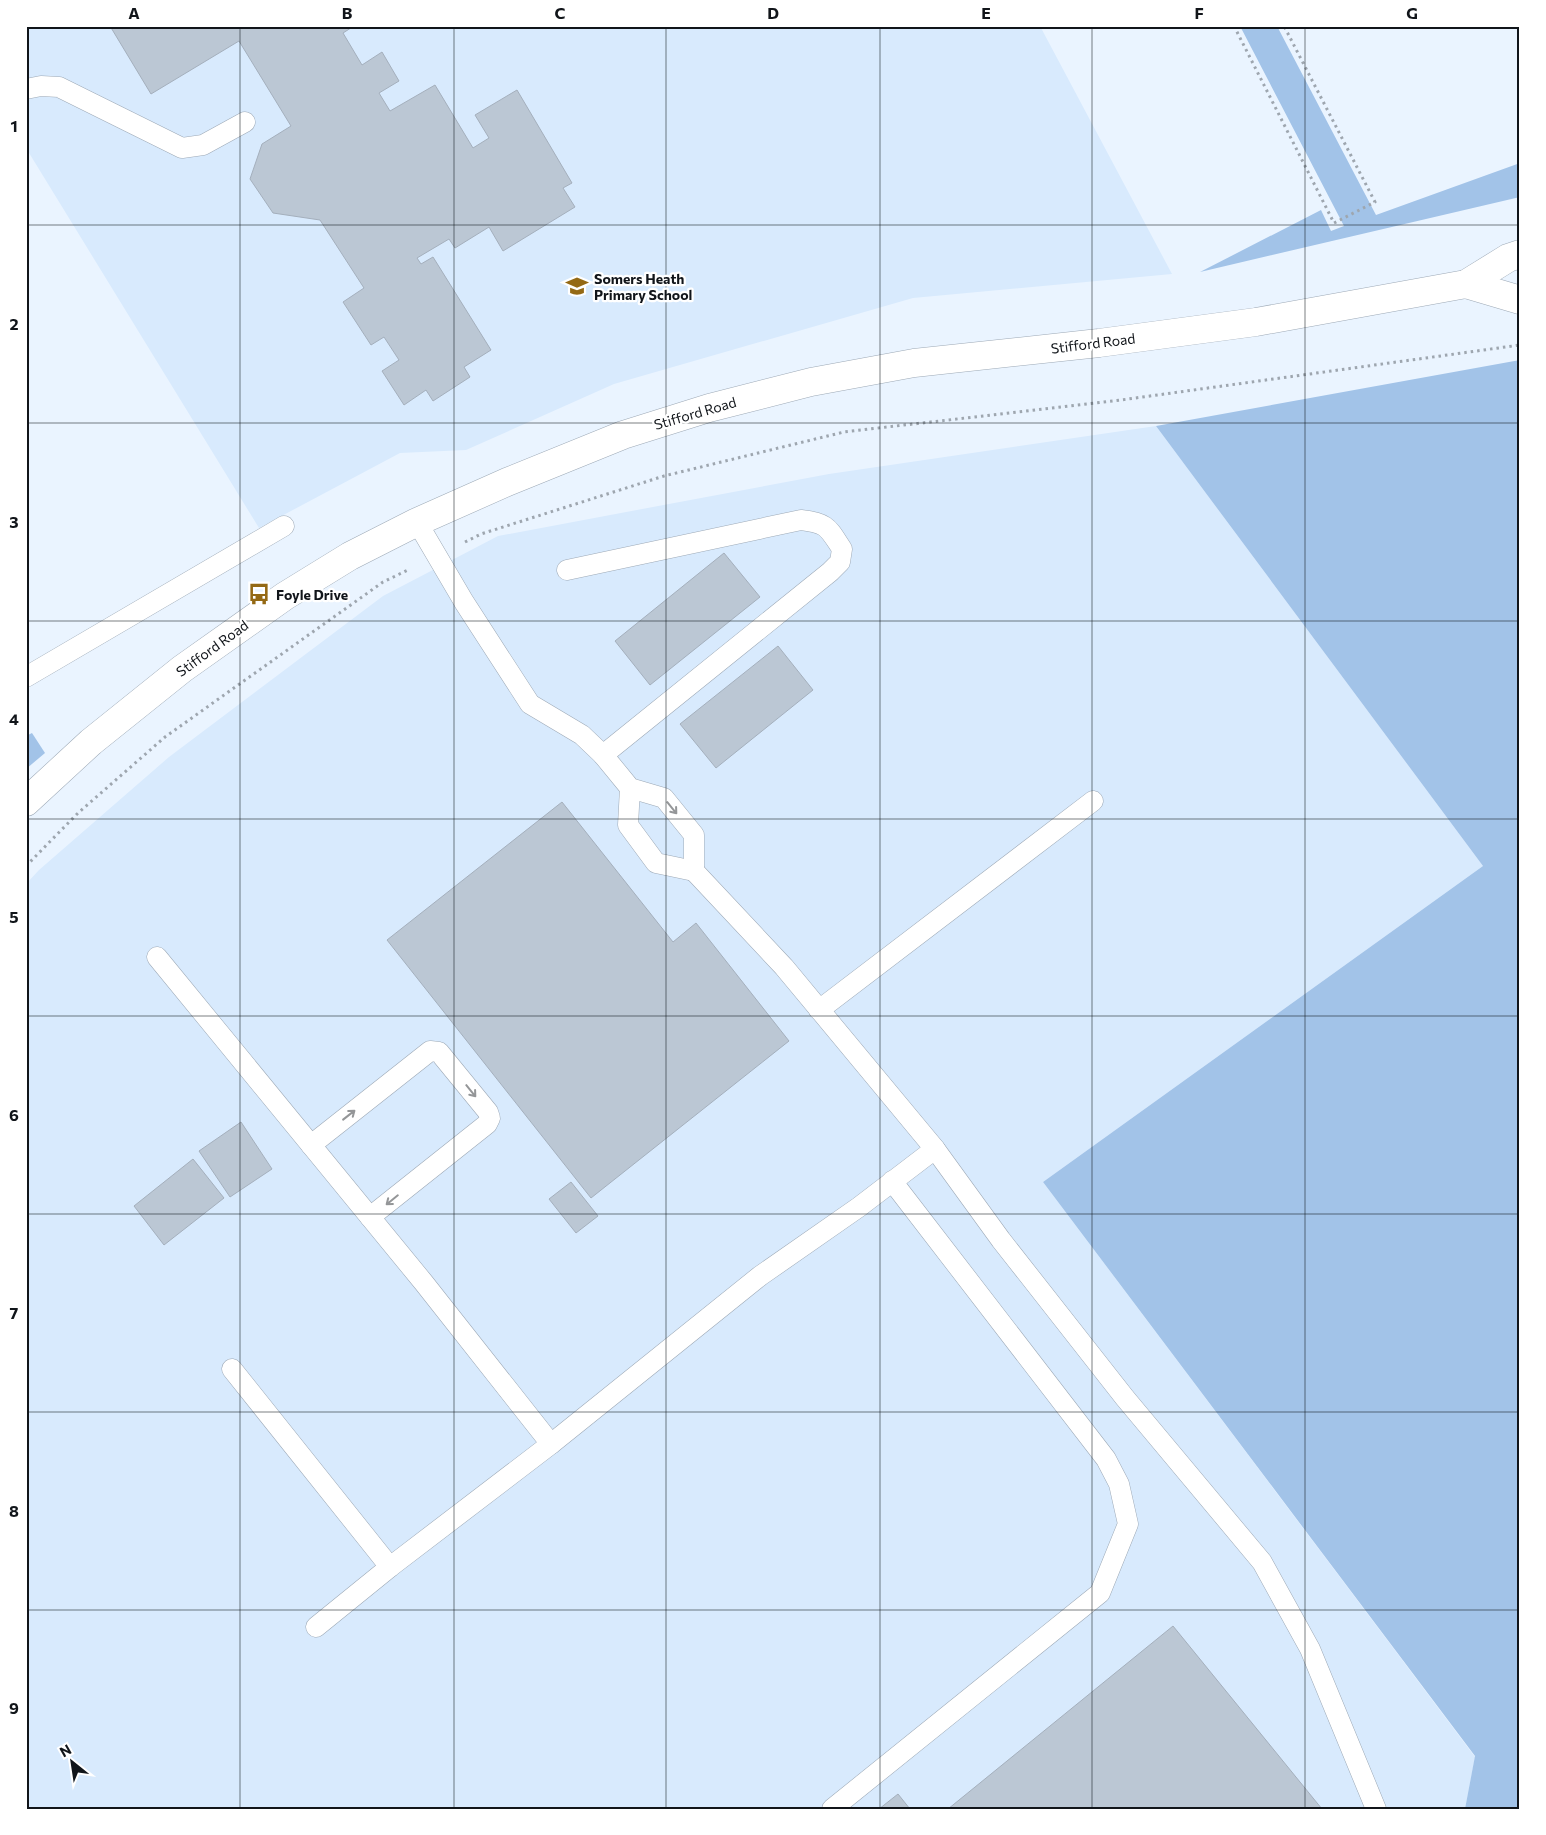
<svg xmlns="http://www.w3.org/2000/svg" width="1546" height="1835" viewBox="0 0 1546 1835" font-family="Commissioner,sans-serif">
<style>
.built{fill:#d8eafd}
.green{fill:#a2c3e8}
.building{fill:#bbc7d4;stroke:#a4afbc}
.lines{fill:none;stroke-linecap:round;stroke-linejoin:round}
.service-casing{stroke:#9da9b6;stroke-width:21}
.secondary-casing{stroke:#9da9b6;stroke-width:29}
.path{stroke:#9ea6af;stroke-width:3;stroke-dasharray:2.5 4;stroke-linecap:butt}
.service{stroke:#fff;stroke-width:20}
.secondary{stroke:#fff;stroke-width:28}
.oneway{stroke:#949698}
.grid{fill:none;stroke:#11151a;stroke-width:1;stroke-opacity:0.55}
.labels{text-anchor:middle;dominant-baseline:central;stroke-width:4.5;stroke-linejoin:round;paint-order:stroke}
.poi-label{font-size:14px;font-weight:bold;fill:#11151a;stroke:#fff;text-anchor:start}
.street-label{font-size:14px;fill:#11151a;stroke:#fff}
.neatline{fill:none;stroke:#11151a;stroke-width:2}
.grid-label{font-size:16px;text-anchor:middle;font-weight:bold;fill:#11151a}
</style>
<rect width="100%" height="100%" fill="#eaf4ff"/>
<g class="built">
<polygon points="26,26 1040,26 1172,274 913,298 614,384 466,450 400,453 259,528 26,148"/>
<polygon points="1156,426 1483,866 1043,1182 1475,1757 1465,1809 26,1809 26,884 39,870 169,757 383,596 498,536 829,474"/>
</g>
<g class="green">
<polygon points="1240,26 1277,26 1376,215 1520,163 1520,197 1200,272 1321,210 1331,231 1344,226"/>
<polygon points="1520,360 1520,1809 1465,1809 1475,1756 1043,1182 1483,866 1156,426"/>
<polygon points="32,733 45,753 26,769 26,736"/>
</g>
<g class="building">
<polygon points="110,26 354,26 343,33 362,65 382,52 399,81 379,93 390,111 435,85 473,148 489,138 475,115 517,90 572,183 563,188 575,207 503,251 489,227 455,248 449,239 417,258 421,264 433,257 491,350 464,367 470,377 433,401 426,390 404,405 382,371 399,360 384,337 371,345 343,302 364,288 320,220 273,213 250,179 262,144 291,126 239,41 151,94"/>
<polygon points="724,553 760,597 650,685 615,641"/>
<polygon points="778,646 813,690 716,768 680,724"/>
<polygon points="562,802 673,942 696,923 789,1041 591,1198 387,940"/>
<polygon points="241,1122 272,1169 230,1197 199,1151"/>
<polygon points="193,1159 224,1198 164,1245 134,1206"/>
<polygon points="571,1182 598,1216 576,1233 549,1199"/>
<polygon points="1173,1626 1322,1809 948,1809"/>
<polygon points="898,1794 910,1809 879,1809"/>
</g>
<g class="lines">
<g class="service-casing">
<g id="service">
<polyline points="26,89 41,86 59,87 182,148 203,145 245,122"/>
<polyline points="417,522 464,602 530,704 582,735 603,755 630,788 664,798 694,835 694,871 656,863 628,825 630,788"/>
<path d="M567 570 801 520C828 523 828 528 842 549L840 562 830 572 603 755"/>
<polyline points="26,677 284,526"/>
<polyline points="694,871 784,967 935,1149 1001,1240 1125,1398 1262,1562 1310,1649 1376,1809"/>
<polyline points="157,957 424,1283 551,1444"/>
<polyline points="819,1010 1093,801"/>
<polyline points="311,1145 430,1051 439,1052 488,1112 490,1118 487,1124 370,1217"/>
<polyline points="232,1369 390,1567"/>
<polyline points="316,1627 390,1567 551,1444 760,1276 859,1207 935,1149"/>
<polyline points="832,1809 1100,1593 1128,1524 1119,1484 1106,1459 892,1181"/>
</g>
</g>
<g class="secondary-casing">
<g id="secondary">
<polyline points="1466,284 1520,300"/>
<polyline points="26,802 91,742 182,669 285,596 350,556 417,522 507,482 623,435 709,408 811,382 914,363 1099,343 1256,322 1466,284 1508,258 1520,254"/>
</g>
</g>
<g class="path">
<polyline points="1234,26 1334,223 1375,202 1284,26"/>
<polyline points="465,542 481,534 664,476 844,432 1121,400 1520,345"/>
<polyline points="26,866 78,813 165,737 383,582 410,569"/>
</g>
<use href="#service" class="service"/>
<use href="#secondary" class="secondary"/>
</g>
<defs><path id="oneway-shaft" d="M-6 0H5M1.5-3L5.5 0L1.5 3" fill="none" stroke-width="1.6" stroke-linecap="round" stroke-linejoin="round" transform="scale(1.25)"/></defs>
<g class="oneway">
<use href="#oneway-shaft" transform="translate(672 808) rotate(51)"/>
<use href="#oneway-shaft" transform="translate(471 1091) rotate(51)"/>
<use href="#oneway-shaft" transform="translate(349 1115) rotate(-38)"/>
<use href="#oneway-shaft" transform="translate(392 1200) rotate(141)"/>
</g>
<path class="grid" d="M240 26V1809M454 26V1809M666 26V1809M880 26V1809M1092 26V1809M1305 26V1809M26 225H1520M26 423H1520M26 621H1520M26 819H1520M26 1016H1520M26 1214H1520M26 1412H1520M26 1610H1520"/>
<defs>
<g id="school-bare" transform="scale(1.725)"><path d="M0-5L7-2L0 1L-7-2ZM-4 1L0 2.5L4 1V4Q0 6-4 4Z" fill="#946914" stroke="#fff" stroke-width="2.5" paint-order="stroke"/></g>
<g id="bus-bare" transform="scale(1.725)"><path d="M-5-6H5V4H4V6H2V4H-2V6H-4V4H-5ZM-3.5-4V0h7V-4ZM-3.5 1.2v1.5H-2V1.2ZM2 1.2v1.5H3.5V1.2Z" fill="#946914" stroke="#fff" stroke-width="2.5" paint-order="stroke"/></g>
</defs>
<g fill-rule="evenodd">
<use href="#school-bare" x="577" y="286"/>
<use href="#bus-bare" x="259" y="594"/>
</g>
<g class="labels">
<g class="poi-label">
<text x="594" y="278">Somers Heath<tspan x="594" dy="16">Primary School</tspan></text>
<text x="276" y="594">Foyle Drive</text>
</g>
<g class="street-label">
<text transform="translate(1093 343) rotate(-7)">Stifford Road</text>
<text transform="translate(695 413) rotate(-16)">Stifford Road</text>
<text transform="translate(212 648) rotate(-36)">Stifford Road</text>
</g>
</g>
<rect width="1546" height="1835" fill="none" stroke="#ffffff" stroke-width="55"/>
<g transform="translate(72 1762) rotate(330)" stroke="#ffffff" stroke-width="4" paint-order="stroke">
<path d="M0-4L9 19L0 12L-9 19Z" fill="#11151a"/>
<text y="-8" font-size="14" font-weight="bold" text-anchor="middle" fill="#11151a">N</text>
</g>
<rect x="28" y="28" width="1490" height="1780" class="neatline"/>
<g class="grid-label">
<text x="134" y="19">A</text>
<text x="347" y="19">B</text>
<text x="560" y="19">C</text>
<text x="773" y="19">D</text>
<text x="986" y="19">E</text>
<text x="1199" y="19">F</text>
<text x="1412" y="19">G</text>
<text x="14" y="132">1</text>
<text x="14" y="330">2</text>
<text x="14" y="528">3</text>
<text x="14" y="725">4</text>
<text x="14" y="923">5</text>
<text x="14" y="1121">6</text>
<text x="14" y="1319">7</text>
<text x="14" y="1517">8</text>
<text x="14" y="1714">9</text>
</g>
</svg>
